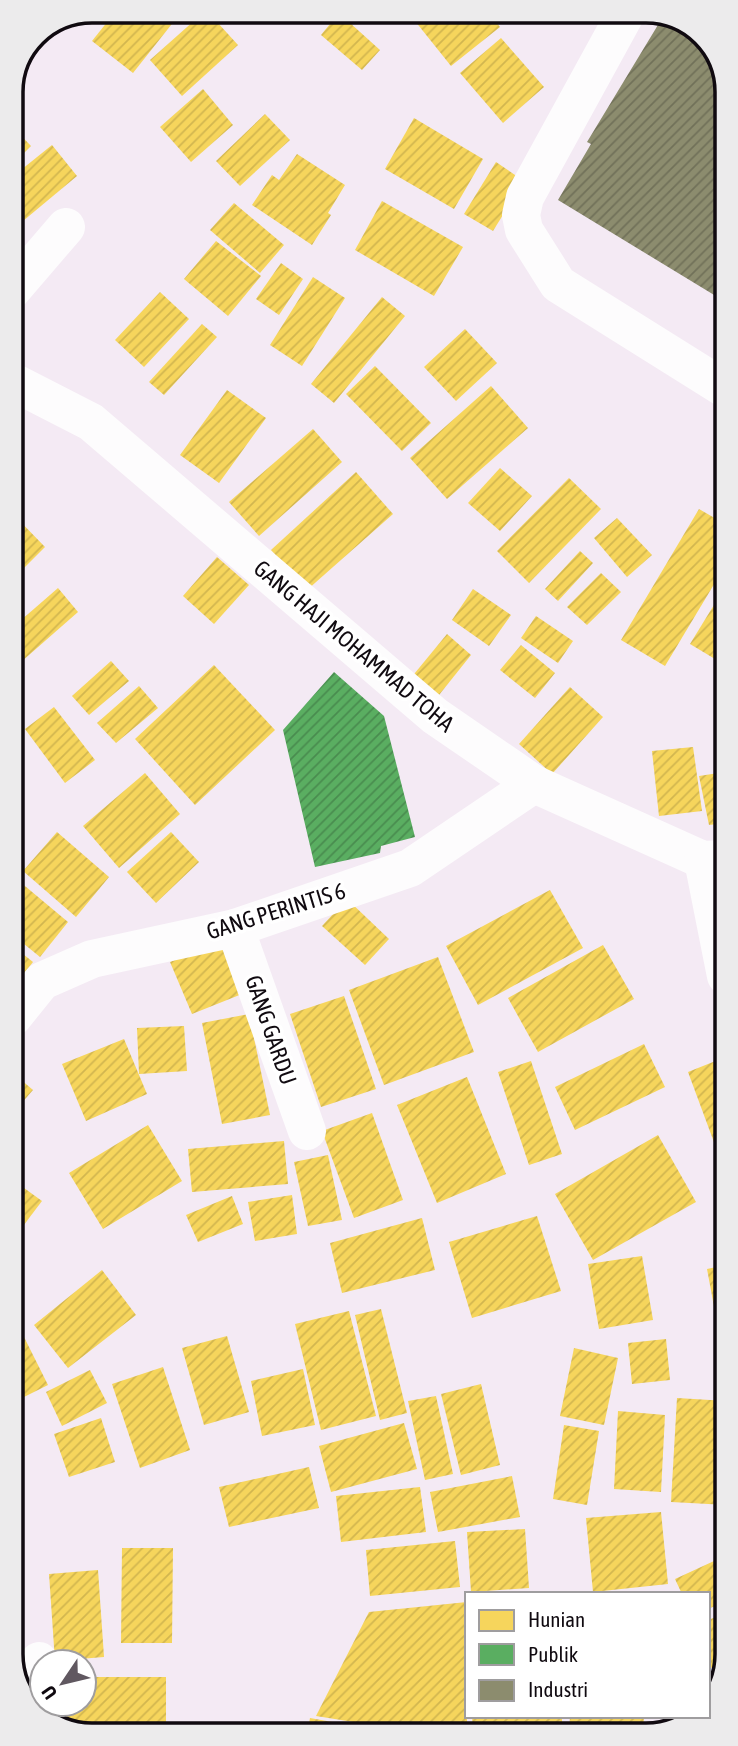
<svg xmlns="http://www.w3.org/2000/svg" width="738" height="1746" viewBox="0 0 738 1746" font-family="'Asap Condensed',sans-serif">
<style>
.homes{fill:url(#homes-hatch)}
.public{fill:url(#public-hatch)}
.industry{fill:url(#industry-hatch)}
.lines{fill:none;stroke-linecap:round;stroke-linejoin:round}
.minor{stroke:#fdfcfd;stroke-width:38}
.labels{text-anchor:middle;dominant-baseline:central;stroke-width:7;stroke-linejoin:round;paint-order:stroke}
.street-label{font-size:23px;fill:#100a10;stroke:#fff}
.rim{fill:none;stroke:#100a10;stroke-width:3.5}
</style>
<defs>
<pattern id="homes-hatch" width="6" height="6" patternUnits="userSpaceOnUse" patternTransform="scale(1.75)"><rect width="6" height="6" fill="#f6d55c"/><path d="M-1 1l2-2M0 6l6-6M5 7l2-2" fill="none" stroke="#d2b64f"/></pattern>
<pattern id="public-hatch" width="6" height="6" patternUnits="userSpaceOnUse" patternTransform="scale(1.75)"><rect width="6" height="6" fill="#5aae61"/><path d="M-1 1l2-2M0 6l6-6M5 7l2-2" fill="none" stroke="#498c4f"/></pattern>
<pattern id="industry-hatch" width="6" height="6" patternUnits="userSpaceOnUse" patternTransform="scale(1.75)"><rect width="6" height="6" fill="#8c8c6e"/><path d="M-1 1l2-2M0 6l6-6M5 7l2-2" fill="none" stroke="#717159"/></pattern>
</defs>
<rect width="100%" height="100%" fill="#f4eaf4"/>
<g class="homes">
<polygon points="116,11 164,11 175,20 133,73 92,41"/>
<polygon points="205,11 207,11 238,45 182,96 150,60"/>
<polygon points="407,11 487,11 500,27 451,66"/>
<polygon points="339,13 380,50 362,70 321,35"/>
<polygon points="501,38 544,87 503,123 460,73"/>
<polygon points="203,89 233,125 191,162 160,127"/>
<polygon points="265,114 290,140 240,186 216,161"/>
<polygon points="414,118 483,159 454,209 385,169"/>
<polygon points="11,125 31,146 11,166"/>
<polygon points="52,145 77,176 11,231 11,178"/>
<polygon points="297,154 345,185 328,213 331,215 312,245 252,205 272,175 279,180"/>
<polygon points="496,162 524,181 493,231 464,214"/>
<polygon points="382,201 463,247 434,296 355,250"/>
<polygon points="234,203 284,245 260,273 210,230"/>
<polygon points="216,241 261,276 228,316 184,279"/>
<polygon points="281,263 303,279 279,315 256,299"/>
<polygon points="313,277 345,298 302,366 270,345"/>
<polygon points="160,292 189,319 144,367 115,340"/>
<polygon points="382,297 405,316 334,403 311,384"/>
<polygon points="202,324 217,337 164,395 149,382"/>
<polygon points="465,329 497,363 456,401 424,367"/>
<polygon points="375,366 431,423 402,451 346,394"/>
<polygon points="491,386 528,428 447,499 410,458"/>
<polygon points="227,390 266,418 219,483 180,455"/>
<polygon points="313,429 342,462 259,536 229,502"/>
<polygon points="500,468 532,496 500,531 468,503"/>
<polygon points="356,472 393,514 307,590 271,550"/>
<polygon points="569,478 601,509 529,583 497,551"/>
<polygon points="699,509 725,524 725,566 665,666 621,640"/>
<polygon points="12,513 45,547 12,580"/>
<polygon points="617,518 652,555 627,577 594,538"/>
<polygon points="580,551 593,563 558,601 545,589"/>
<polygon points="217,557 249,585 214,624 183,596"/>
<polygon points="601,573 621,592 587,625 567,607"/>
<polygon points="725,587 725,665 690,644"/>
<polygon points="58,588 78,612 21,662 12,651 12,628"/>
<polygon points="473,589 511,615 489,646 452,620"/>
<polygon points="536,616 573,641 558,663 521,638"/>
<polygon points="447,634 471,655 435,700 410,679"/>
<polygon points="521,645 555,673 535,698 500,670"/>
<polygon points="111,661 129,681 89,715 72,696"/>
<polygon points="214,665 275,730 195,805 135,739"/>
<polygon points="139,686 158,708 116,743 97,723"/>
<polygon points="570,687 603,717 552,774 519,744"/>
<polygon points="12,692 19,695 12,710"/>
<polygon points="54,707 95,760 65,783 25,729"/>
<polygon points="693,747 702,811 659,816 652,751"/>
<polygon points="725,772 725,823 709,825 699,776"/>
<polygon points="145,773 180,814 119,868 83,826"/>
<polygon points="57,832 109,877 76,917 23,871"/>
<polygon points="171,832 199,862 156,903 127,872"/>
<polygon points="13,876 68,922 40,957 13,935"/>
<polygon points="550,890 583,948 478,1005 446,946"/>
<polygon points="347,899 389,939 365,965 322,926"/>
<polygon points="220,941 242,994 192,1014 170,962"/>
<polygon points="603,945 634,999 538,1052 508,998"/>
<polygon points="13,946 33,962 13,988"/>
<polygon points="438,957 474,1052 384,1085 349,990"/>
<polygon points="344,996 376,1089 321,1107 290,1014"/>
<polygon points="249,1014 270,1115 222,1124 202,1023"/>
<polygon points="184,1026 187,1071 139,1074 137,1028"/>
<polygon points="124,1039 147,1094 86,1121 62,1064"/>
<polygon points="644,1044 665,1087 575,1130 555,1087"/>
<polygon points="718,1060 726,1081 726,1141 715,1145 688,1072"/>
<polygon points="531,1061 562,1154 529,1165 498,1072"/>
<polygon points="13,1073 33,1090 13,1113"/>
<polygon points="467,1077 506,1174 437,1203 397,1105"/>
<polygon points="372,1113 403,1200 354,1218 322,1131"/>
<polygon points="148,1125 182,1181 103,1229 69,1173"/>
<polygon points="658,1135 696,1202 593,1260 555,1194"/>
<polygon points="284,1141 288,1184 192,1192 188,1149"/>
<polygon points="328,1155 342,1220 308,1226 294,1162"/>
<polygon points="13,1180 42,1201 14,1238"/>
<polygon points="292,1195 297,1234 255,1241 248,1202"/>
<polygon points="232,1196 243,1224 198,1242 186,1215"/>
<polygon points="537,1216 561,1291 472,1318 449,1242"/>
<polygon points="422,1218 435,1270 342,1293 330,1243"/>
<polygon points="642,1256 653,1320 599,1329 588,1264"/>
<polygon points="726,1265 727,1326 718,1328 707,1269"/>
<polygon points="102,1270 136,1315 68,1368 34,1325"/>
<polygon points="381,1309 407,1413 380,1420 355,1315"/>
<polygon points="349,1311 376,1416 321,1430 295,1324"/>
<polygon points="23,1335 48,1385 14,1402 14,1340"/>
<polygon points="227,1336 249,1412 204,1425 182,1348"/>
<polygon points="666,1339 670,1380 632,1384 628,1343"/>
<polygon points="574,1348 618,1358 604,1425 560,1416"/>
<polygon points="163,1367 190,1450 140,1468 112,1384"/>
<polygon points="303,1369 315,1425 262,1436 251,1381"/>
<polygon points="90,1370 107,1403 62,1426 46,1392"/>
<polygon points="481,1384 500,1465 461,1475 441,1394"/>
<polygon points="436,1396 453,1474 425,1480 408,1401"/>
<polygon points="677,1398 727,1401 727,1505 671,1502"/>
<polygon points="618,1411 665,1415 661,1492 614,1489"/>
<polygon points="101,1418 115,1462 69,1477 54,1434"/>
<polygon points="404,1423 417,1469 331,1492 319,1446"/>
<polygon points="564,1425 599,1431 587,1505 553,1499"/>
<polygon points="309,1467 319,1508 229,1527 219,1487"/>
<polygon points="512,1476 520,1517 438,1532 430,1492"/>
<polygon points="420,1487 426,1532 341,1542 336,1496"/>
<polygon points="14,1490 23,1519 14,1521"/>
<polygon points="661,1512 668,1584 593,1592 586,1518"/>
<polygon points="525,1529 529,1588 471,1592 467,1532"/>
<polygon points="455,1541 460,1587 370,1596 366,1550"/>
<polygon points="122,1548 173,1548 172,1643 121,1643"/>
<polygon points="727,1555 727,1601 708,1609 708,1594 682,1594 675,1579"/>
<polygon points="98,1570 104,1657 55,1661 49,1574"/>
<polygon points="467,1602 467,1733 422,1733 316,1716 369,1612"/>
<polygon points="727,1613 727,1654 724,1663 708,1669 708,1620"/>
<polygon points="27,1656 35,1697 28,1698 15,1680 15,1658"/>
<polygon points="84,1677 166,1677 166,1735 86,1735 65,1727 65,1704 84,1704"/>
<polygon points="472,1716 562,1716 562,1732 473,1733"/>
<polygon points="570,1716 644,1716 643,1731 569,1732"/>
<polygon points="310,1718 388,1732 388,1733 307,1734"/>
</g>
<polygon class="public" points="334,672 384,716 415,837 381,846 380,853 315,867 283,730"/>
<polygon class="industry" points="664,15 696,28 723,66 723,133 718,142 724,146 724,301 558,200 591,144 587,142"/>
<g class="lines">
<g class="minor">
<polyline points="627,11 525,197 521,215 524,230 558,284 724,388"/>
<polyline points="11,291 66,227"/>
<polyline points="11,381 91,422 435,716 534,784 703,860 725,859"/>
<polyline points="703,860 726,976"/>
<polyline points="235,928 307,1131"/>
<polyline points="13,1017 42,981 92,959 235,928 410,868 534,784"/>
<polyline points="39,1661 42,1682"/>
<polyline points="45,1704 48,1721"/>
</g>
</g>
<g class="labels">
<g class="street-label">
<text transform="translate(354 646) rotate(40)">GANG HAJI MOHAMMAD TOHA</text>
<text transform="translate(276 911) rotate(-17)">GANG PERINTIS 6</text>
<text transform="translate(271 1030) rotate(71)">GANG GARDU</text>
</g>
</g>
<path d="M0 0H738V1746H0ZM92 23H646A69 69 0 0 1 715 92V1654A69 69 0 0 1 646 1723H92A69 69 0 0 1 23 1654V92A69 69 0 0 1 92 23Z" fill="#ecebec" fill-rule="evenodd"/>
<path class="rim" d="M92 23H646A69 69 0 0 1 715 92V1654A69 69 0 0 1 646 1723H92A69 69 0 0 1 23 1654V92A69 69 0 0 1 92 23Z"/>
<rect x="465" y="1592" width="245" height="126" fill="#ffffff" stroke="#9f9d9f" stroke-width="2"/>
<rect x="479" y="1610" width="35" height="21" fill="#f6d55c" stroke="#9f9d9f" stroke-width="2"/>
<text x="528" y="1627" font-size="21" fill="#100a10">Hunian</text>
<rect x="479" y="1644" width="35" height="21" fill="#5aae61" stroke="#9f9d9f" stroke-width="2"/>
<text x="528" y="1662" font-size="21" fill="#100a10">Publik</text>
<rect x="479" y="1680" width="35" height="21" fill="#8c8c6e" stroke="#9f9d9f" stroke-width="2"/>
<text x="528" y="1697" font-size="21" fill="#100a10">Industri</text>
<g transform="translate(63 1683) rotate(235)"><circle r="33" fill="#ffffff" stroke="#9f9d9f" stroke-width="2"/>
<path d="M0-5L12 26L0 18L-12 26Z" fill="#605860"/>
<text y="-10" font-size="19" font-weight="bold" text-anchor="middle" fill="#100a10">U</text>
</g>
</svg>
